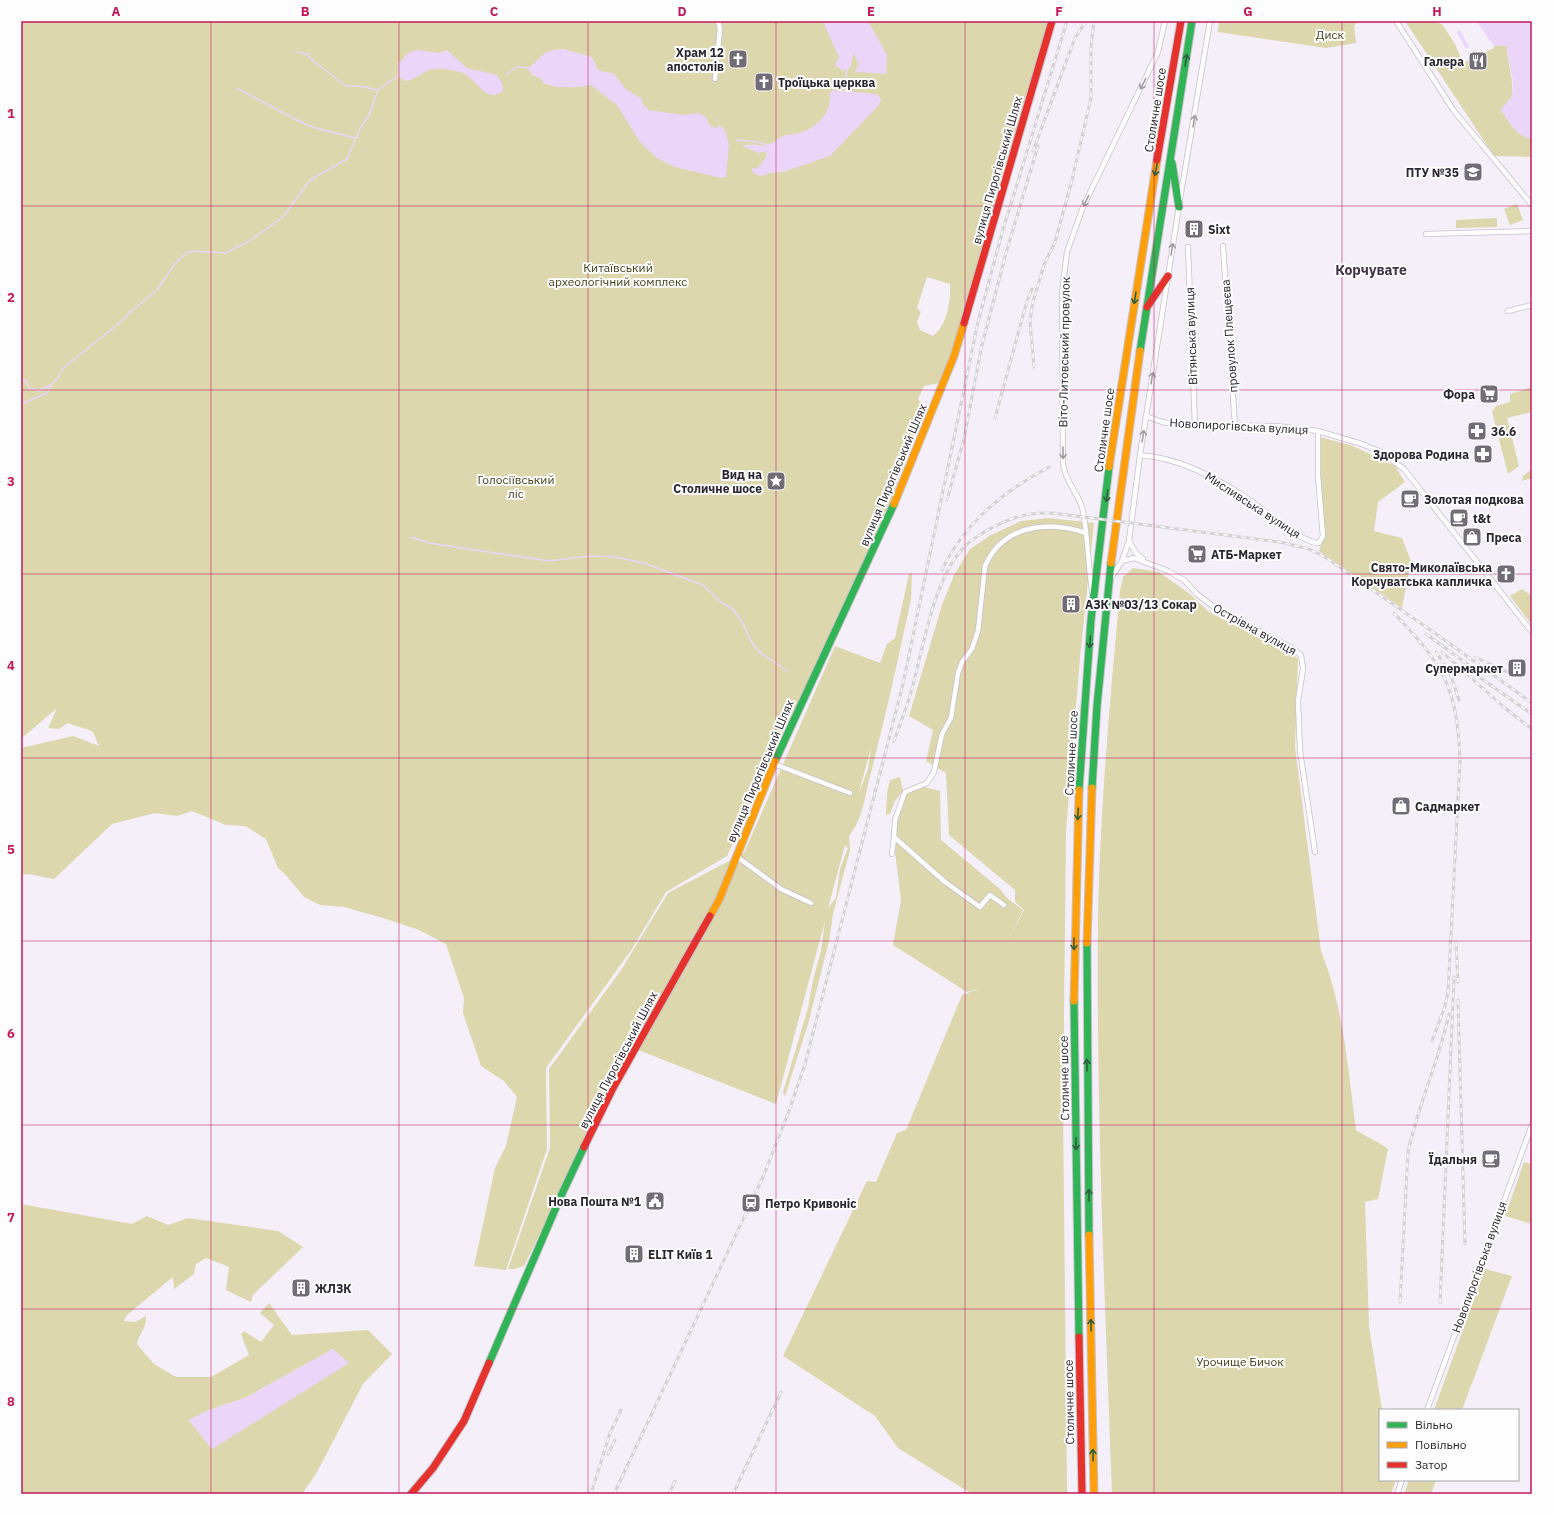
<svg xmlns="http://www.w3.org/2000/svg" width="1553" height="1515" viewBox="0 0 1553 1515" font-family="'IBM Plex Sans',sans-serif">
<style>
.green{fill:#dcd7ac;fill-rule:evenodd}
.water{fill:#ebd6fa}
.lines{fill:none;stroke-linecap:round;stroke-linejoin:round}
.stream{stroke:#ebd6fa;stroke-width:1.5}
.street-casing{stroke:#c7c1cb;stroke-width:6}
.fast-casing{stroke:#c7c1cb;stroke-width:9}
.slow-casing{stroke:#c7c1cb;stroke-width:9}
.jam-casing{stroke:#c7c1cb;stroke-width:9}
.street{stroke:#fefdfe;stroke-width:4.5}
.fast{stroke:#30b455;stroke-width:7}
.slow{stroke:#ff9f0a;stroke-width:7}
.jam{stroke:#e5322d;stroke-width:7}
.rail-casing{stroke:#d4d2d5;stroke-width:3}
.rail{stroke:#fdfdfd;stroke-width:1.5;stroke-dasharray:4.5;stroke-linecap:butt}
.oneway{stroke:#2d5f3e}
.oneway2{stroke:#9f9ca1}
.grid{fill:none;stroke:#c2185b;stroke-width:1;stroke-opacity:0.55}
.labels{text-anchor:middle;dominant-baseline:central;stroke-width:4;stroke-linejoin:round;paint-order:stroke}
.park-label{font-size:12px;fill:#46441d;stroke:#fdfdfd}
.poi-label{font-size:12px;font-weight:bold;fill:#2b262f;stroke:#fdfdfd;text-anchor:start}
.street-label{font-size:12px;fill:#2b262f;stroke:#fdfdfd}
.quarter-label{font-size:14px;font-weight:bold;fill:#413649;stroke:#fdfdfd}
.neatline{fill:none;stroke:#c2185b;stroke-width:1.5}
.grid-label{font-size:13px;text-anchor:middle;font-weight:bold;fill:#c2185b}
</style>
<rect width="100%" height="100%" fill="#f5effa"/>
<g class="green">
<path d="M21 21H1048L988 241 949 363 939 383 924 386 918 399 925 408 889 505 727 856 666 892 632 949 546 1068 547 1149 506 1270 474 1266 495 1168 506 1146 517 1097 504 1081 481 1066 463 1013 464 998 446 944 419 930 383 918 344 907 320 905 304 897 285 874 278 868 266 839 245 826 226 825 192 811 177 816 155 813 112 824 54 879 28 874 21 875V748L73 736 99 746 93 732C84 727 76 727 68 723L59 729 48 728 57 708 21 739ZM927 277 950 284C951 301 947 326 933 336L920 330 917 322 921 312 917 308Z"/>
<polygon points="1219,21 1362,21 1354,25 1356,43 1326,48 1218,32"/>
<path d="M1405 21H1428L1442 24 1455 44 1463 63 1494 48V46H1507C1507 62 1514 78 1512 95L1532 126V157L1494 156Z"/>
<polygon points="1517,204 1523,220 1510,225 1504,209"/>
<polygon points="1497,218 1497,227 1456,228 1456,220"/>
<polygon points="1532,387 1532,412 1507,418 1519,466 1508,474 1492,412 1496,406 1510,402 1510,394"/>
<polygon points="1320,437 1353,446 1395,466 1405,482 1378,502 1374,531 1402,538 1411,561 1402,608 1319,551 1323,540"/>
<polygon points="1532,469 1532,478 1522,481 1523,476"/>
<polygon points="1049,518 1094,523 1080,657 1066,831 1063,1106 1067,1494 972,1494 898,1448 875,1416 783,1356 867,1181 876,1182 897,1133 906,1130 962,995 983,987 967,992 893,945 901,900 892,827 908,792 924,787 940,791 941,840 1000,889 1007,898 1023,910 1009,938 1024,910 1015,902 1015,890 949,835 946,773 926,761 933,730 909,716 942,605 954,575 970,549 991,535 1021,521"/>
<path d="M1133 568 1159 572 1190 594 1209 612 1298 658 1295 747 1321 951C1344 1008 1348 1070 1356 1130 1366 1137 1378 1141 1388 1149L1378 1199 1365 1202 1369 1326 1382 1410H1380V1480H1396L1391 1494H1112C1105 1302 1096 1110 1098 917 1100 809 1110 700 1120 591L1123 577Z"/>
<path d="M912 573 911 599C898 659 885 720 869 780 865 798 861 822 849 836L850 850 833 914 829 941 808 1024 785 1096 783 1092 808 1008 813 980 821 951 825 921 776 1104 633 1048 611 1087 524 1266 515 1269H508L550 1148 549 1069 621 970 668 893 744 853 835 646 880 663 887 644 895 638 909 574ZM871 747 868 769 858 795 871 748ZM845 845 848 848 840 869 836 898 828 908Z"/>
<polygon points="1522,589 1532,596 1532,625 1510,596"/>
<polygon points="900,777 903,791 895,801 890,814 886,815 887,793 890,780"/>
<polygon points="1524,1162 1532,1164 1532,1224 1505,1216"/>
<path d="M21 1204 132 1224 147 1216 168 1225 188 1218 278 1231 303 1247 253 1295 251 1302 226 1290 229 1267 206 1258 196 1264 194 1274 174 1289 173 1277 127 1315 124 1321 135 1322 146 1316C147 1329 139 1332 137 1344L154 1364 176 1377H211L249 1355 241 1334 244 1331 261 1342 274 1325 260 1313 269 1303 292 1335 368 1330 392 1354 363 1384 316 1474 302 1494H21ZM333 1349 212 1449 189 1420 209 1410 245 1398Z"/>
<polygon points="1485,1269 1512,1276 1462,1410 1434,1410"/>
<polygon points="1409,1480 1436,1480 1431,1494 1404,1494"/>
</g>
<g class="water">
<polygon points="824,21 868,21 887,55 886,74 855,72 859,64 853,53 851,67 843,71 835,65 839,57 825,27"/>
<path d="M1476 21H1532L1531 139C1517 137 1508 121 1501 110 1504 104 1511 100 1512 94 1516 81 1507 60 1507 46H1494Z"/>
<polygon points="1460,30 1469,47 1466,49 1457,32"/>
<path d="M563 49 592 57 598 70 614 74 626 89 642 99V103L649 110 683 115 699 113 707 118 708 123 713 127 717 128 719 125 725 130 729 145 726 177 721 178 675 167 657 158 640 142 617 105 591 85C578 88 556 89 543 83L542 79 532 75 528 68C544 57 540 50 563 49Z"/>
<path d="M417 50 439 53 447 50 467 68 497 75 502 83 503 91C485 105 476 76 460 72 450 70 436 66 427 71 418 75 416 79 405 81L399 77 398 64 408 53Z"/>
<path d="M833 90 877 94 881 100 878 106 830 156 783 172 769 173 763 176 754 174 751 169 759 167 767 155 765 151 759 153 742 146C751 143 758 146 767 145 774 143 779 137 786 135 789 134 792 135 795 134 815 130 832 114 830 93Z"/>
<polygon points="333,1349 349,1363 212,1449 189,1420 209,1410 245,1398"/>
</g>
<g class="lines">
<g class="stream">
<polyline points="296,52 308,54 311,59 346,86 359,86 378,90"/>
<polyline points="507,74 517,67 529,68"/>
<polyline points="846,80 847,68"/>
<path d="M236 88C258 99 279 111 301 122 317 131 337 132 354 138L357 136"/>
<polyline points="846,93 846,86"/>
<polyline points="736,140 758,142 768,145"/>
<path d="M21 381 23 380 27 381 29 389H35L38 391C50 387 59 381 62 369L123 320 130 312 157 290 174 265 186 253 194 251 225 253 249 241 283 217 310 180 347 159 360 129 369 115 378 90 400 74"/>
<polyline points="21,404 47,393 51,386"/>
<polyline points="411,537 429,543 549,561 590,556 615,557 644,563 703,585 721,602 733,609 743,624 751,641 758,651 788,671"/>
</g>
<g class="street-casing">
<g id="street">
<polyline points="1396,21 1454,111 1532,205"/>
<polyline points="715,79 720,29 718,21"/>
<polyline points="1180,199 1210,21"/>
<polyline points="1426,234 1532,231"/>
<polyline points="1223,246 1235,426"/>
<polyline points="1188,247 1195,426"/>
<polyline points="1508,311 1532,305"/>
<polyline points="1146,416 1162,422 1181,425 1276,426 1318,431 1362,444 1381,452 1404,469 1532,632"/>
<path d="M1140 455C1179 458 1212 476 1244 496 1261 507 1302 544 1319 543L1323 536 1318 476V431"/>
<polyline points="1129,541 1136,553 1143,559"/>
<polyline points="1122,561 1134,558 1168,571 1184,580 1197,594 1214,607 1292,648 1301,655 1303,669 1298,701 1300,751 1315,852"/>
<polyline points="1111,578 1122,561 1129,541 1140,455 1179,206"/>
<path d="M1092 591C1088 565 1088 538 1083 511 1079 494 1065 481 1063 464L1062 292 1067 252 1083 207 1158 52 1165 21"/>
<polyline points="774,764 850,793"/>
<polyline points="892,854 894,837"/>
<polyline points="736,856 781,889 811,903"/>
<path d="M1004 905 990 895 980 907 945 882 894 837 895 820 905 792 927 783 934 772 942 734 951 718 958 673 962 662 972 649 978 631 985 566C1003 525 1047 520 1086 533"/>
<polyline points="1427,1410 1532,1125"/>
<polyline points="1397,1494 1402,1480"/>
</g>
</g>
<g class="fast-casing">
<g id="fast">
<polyline points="1172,163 1179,207"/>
<polyline points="1140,351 1192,21"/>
<polyline points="775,761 894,504"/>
<polyline points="1092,788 1097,706 1111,563"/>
<polyline points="1079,790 1091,620 1109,467"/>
<polyline points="1087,943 1089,1235"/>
<polyline points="1074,1001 1079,1337"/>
<polyline points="489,1363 560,1198 584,1147"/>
</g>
</g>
<g class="slow-casing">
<g id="slow">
<polyline points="1109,467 1157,160"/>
<polyline points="894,504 954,356 964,323"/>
<polyline points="1111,563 1140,351"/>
<polyline points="710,916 719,900 775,761"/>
<polyline points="1087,943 1092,788"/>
<polyline points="1074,1001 1079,790"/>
<polyline points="1089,1235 1094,1494"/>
</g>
</g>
<g class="jam-casing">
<g id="jam">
<polyline points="1157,160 1181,21"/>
<polyline points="1147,307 1168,276"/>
<polyline points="964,323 1052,21"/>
<polyline points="584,1147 613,1088 710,916"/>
<polyline points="1079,1337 1082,1494"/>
<polyline points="411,1494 433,1468 464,1421 489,1363"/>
</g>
</g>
<use href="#street" class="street"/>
<use href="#fast" class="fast"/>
<use href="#slow" class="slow"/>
<use href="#jam" class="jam"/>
<g class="rail-casing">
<g id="rail">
<polyline points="1033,151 1075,38 1086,21"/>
<polyline points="1034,367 1030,321 1033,302 1044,265 1055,242 1071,184 1091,98 1091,48 1094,21"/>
<polyline points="995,418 1027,301 1032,289"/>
<polyline points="947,500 964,439 981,349 1006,253 1038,146"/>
<path d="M942 570C965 522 1004 491 1049 467"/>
<path d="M1394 613C1444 666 1457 686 1460 760L1448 993 1444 1009 1432 1041"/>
<polyline points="1426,634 1470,666"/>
<polyline points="1436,652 1450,673 1459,700"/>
<polyline points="1442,652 1505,708 1532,729"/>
<polyline points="1475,657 1509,673"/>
<polyline points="1462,665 1532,714"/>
<path d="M894 741C901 721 909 702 914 681 924 642 934 584 959 553 968 541 982 533 995 526 1016 515 1037 511 1060 514L1280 542 1309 549 1325 557 1439 636 1532 703"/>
<polyline points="1456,942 1458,982"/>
<polyline points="1458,1000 1465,1244"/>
<path d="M1400 1302 1408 1152C1418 1105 1439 1061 1449 1014"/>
<polyline points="1440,1303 1454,977"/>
<polyline points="608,1454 615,1440"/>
<polyline points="591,1494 610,1433 621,1410"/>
<polyline points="614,1494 763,1177 789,1111 805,1064 903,684 978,322 1002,233 1067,21"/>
<polyline points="669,1494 675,1481"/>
<polyline points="733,1494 781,1392"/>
</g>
</g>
<use href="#rail" class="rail"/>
</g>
<defs><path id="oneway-shaft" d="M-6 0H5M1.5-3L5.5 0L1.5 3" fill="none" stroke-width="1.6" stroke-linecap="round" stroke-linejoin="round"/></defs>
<g class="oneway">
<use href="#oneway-shaft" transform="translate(1186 60) rotate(-81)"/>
<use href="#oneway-shaft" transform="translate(1156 170) rotate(100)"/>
<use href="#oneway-shaft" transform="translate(1135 298) rotate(99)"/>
<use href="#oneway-shaft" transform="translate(1107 496) rotate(97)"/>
<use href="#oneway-shaft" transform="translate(1090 642) rotate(95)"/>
<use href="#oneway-shaft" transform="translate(1078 814) rotate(93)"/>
<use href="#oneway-shaft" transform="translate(1074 944) rotate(90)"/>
<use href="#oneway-shaft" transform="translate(1087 1065) rotate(-91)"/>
<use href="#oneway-shaft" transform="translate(1076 1144) rotate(89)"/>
<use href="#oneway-shaft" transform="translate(1089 1195) rotate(-91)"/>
<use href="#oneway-shaft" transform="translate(1091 1325) rotate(-91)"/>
<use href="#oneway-shaft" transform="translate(1093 1455) rotate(-91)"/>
</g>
<g class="oneway2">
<use href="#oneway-shaft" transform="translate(1143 84) rotate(117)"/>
<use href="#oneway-shaft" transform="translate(1194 121) rotate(-81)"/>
<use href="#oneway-shaft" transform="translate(1086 201) rotate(117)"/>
<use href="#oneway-shaft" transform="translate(1172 249) rotate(-81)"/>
<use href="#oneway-shaft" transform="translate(1152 378) rotate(-81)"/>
<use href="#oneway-shaft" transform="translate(1143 436) rotate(-81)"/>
<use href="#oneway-shaft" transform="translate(1063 453) rotate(89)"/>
</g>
<path class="grid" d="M211 21V1494M399 21V1494M588 21V1494M776 21V1494M965 21V1494M1154 21V1494M1342 21V1494M21 206H1532M21 390H1532M21 574H1532M21 758H1532M21 941H1532M21 1125H1532M21 1309H1532"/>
<defs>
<g id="church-square" transform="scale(1)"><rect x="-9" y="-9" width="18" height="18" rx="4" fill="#726c76" stroke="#fdfdfd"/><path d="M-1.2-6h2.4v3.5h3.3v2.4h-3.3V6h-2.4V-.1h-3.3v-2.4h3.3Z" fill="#fff"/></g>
<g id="restaurant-square" transform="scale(1)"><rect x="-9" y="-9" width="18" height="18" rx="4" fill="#726c76" stroke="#fdfdfd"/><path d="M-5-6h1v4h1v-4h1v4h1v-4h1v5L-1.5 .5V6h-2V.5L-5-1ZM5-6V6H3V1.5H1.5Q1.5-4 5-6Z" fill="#fff"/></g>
<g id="university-square" transform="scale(1)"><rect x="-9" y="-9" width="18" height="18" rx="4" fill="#726c76" stroke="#fdfdfd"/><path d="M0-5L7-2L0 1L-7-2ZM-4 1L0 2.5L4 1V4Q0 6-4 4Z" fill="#fff"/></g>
<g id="building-square" transform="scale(1)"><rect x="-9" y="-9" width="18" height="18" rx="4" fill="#726c76" stroke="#fdfdfd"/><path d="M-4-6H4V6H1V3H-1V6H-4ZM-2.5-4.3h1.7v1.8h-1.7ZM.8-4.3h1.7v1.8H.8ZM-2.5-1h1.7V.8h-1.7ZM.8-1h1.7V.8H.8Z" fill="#fff"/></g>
<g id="supermarket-square" transform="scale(1)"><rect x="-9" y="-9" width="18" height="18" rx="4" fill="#726c76" stroke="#fdfdfd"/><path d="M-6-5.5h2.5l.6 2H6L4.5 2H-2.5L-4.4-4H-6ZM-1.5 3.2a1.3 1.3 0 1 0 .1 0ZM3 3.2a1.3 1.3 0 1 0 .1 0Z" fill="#fff"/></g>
<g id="pharmacy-square" transform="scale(1)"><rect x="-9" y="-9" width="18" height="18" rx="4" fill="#726c76" stroke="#fdfdfd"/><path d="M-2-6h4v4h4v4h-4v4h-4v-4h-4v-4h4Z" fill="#fff"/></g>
<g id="sight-square" transform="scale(1)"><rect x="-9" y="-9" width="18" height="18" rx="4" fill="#726c76" stroke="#fdfdfd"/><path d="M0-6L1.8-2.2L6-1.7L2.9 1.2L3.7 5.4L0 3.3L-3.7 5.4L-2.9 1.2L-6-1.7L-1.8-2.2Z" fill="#fff"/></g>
<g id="cafe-square" transform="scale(1)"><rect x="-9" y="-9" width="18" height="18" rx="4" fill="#726c76" stroke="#fdfdfd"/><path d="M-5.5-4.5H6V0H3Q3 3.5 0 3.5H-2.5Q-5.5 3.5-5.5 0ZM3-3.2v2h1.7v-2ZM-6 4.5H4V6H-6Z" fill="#fff"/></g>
<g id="shop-square" transform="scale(1)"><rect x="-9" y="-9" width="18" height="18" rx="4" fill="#726c76" stroke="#fdfdfd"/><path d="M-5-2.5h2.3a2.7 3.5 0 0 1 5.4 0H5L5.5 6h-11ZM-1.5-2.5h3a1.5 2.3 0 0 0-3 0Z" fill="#fff"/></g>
<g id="civic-square" transform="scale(1)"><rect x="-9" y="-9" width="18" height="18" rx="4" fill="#726c76" stroke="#fdfdfd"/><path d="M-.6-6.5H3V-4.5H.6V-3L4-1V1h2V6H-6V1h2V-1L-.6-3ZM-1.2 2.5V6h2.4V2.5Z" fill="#fff"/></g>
<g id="station-square" transform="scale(1)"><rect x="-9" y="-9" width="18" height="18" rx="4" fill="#726c76" stroke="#fdfdfd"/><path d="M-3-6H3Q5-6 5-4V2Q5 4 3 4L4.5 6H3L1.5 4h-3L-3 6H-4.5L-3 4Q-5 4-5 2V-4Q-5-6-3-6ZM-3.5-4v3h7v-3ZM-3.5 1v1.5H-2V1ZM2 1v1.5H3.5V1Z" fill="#fff"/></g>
</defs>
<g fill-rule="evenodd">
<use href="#church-square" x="738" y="59"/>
<use href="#restaurant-square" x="1478" y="61"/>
<use href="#church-square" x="764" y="82"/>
<use href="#university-square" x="1473" y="172"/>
<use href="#building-square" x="1194" y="229"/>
<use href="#supermarket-square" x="1489" y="394"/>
<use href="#pharmacy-square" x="1477" y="431"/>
<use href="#pharmacy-square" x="1483" y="454"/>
<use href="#sight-square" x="776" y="481"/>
<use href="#cafe-square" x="1410" y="499"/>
<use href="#cafe-square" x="1459" y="518"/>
<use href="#shop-square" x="1472" y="537"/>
<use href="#supermarket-square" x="1197" y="554"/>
<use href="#church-square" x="1506" y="574"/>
<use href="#building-square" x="1071" y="604"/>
<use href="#building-square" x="1517" y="668"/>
<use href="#shop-square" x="1401" y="806"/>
<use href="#cafe-square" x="1491" y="1159"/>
<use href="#civic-square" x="655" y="1201"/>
<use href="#station-square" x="751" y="1203"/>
<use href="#building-square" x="634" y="1254"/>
<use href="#building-square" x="301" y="1288"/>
</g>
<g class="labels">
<g class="park-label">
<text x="1330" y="34">Диск</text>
<text x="618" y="267">Китаївський<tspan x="618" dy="14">археологічний комплекс</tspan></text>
<text x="516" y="479">Голосіївський<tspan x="516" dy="14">ліс</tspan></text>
<text x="1240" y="1361">Урочище Бичок</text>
</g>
<g class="poi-label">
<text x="724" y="52" text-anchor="end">Храм 12<tspan x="724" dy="14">апостолів</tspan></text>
<text x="1464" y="61" text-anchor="end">Галера</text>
<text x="778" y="82">Троїцька церква</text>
<text x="1459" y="172" text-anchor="end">ПТУ №35</text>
<text x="1208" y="229">Sixt</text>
<text x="1475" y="394" text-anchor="end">Фора</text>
<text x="1491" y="431">36.6</text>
<text x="1469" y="454" text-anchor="end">Здорова Родина</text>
<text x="762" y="474" text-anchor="end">Вид на<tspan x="762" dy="14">Столичне шосе</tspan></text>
<text x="1424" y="499">Золотая подкова</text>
<text x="1473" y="518">t&amp;t</text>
<text x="1486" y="537">Преса</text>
<text x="1211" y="554">АТБ-Маркет</text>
<text x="1492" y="567" text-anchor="end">Свято-Миколаївська<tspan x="1492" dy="14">Корчуватська капличка</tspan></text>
<text x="1085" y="604">АЗК №03/13 Сокар</text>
<text x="1503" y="668" text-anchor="end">Супермаркет</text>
<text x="1415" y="806">Садмаркет</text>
<text x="1477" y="1159" text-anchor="end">Їдальня</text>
<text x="641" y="1201" text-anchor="end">Нова Пошта №1</text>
<text x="765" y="1203">Петро Кривоніс</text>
<text x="648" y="1254">ELIT Київ 1</text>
<text x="315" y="1288">ЖЛЗК</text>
</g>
<g class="street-label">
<text transform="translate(1155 110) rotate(-81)">Столичне шосе</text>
<text transform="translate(997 170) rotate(-74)">вулиця Пирогівський Шлях</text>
<text transform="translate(1191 336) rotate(-92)">Вітянська вулиця</text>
<text transform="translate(1229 336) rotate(-94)">провулок Плещеєва</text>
<text transform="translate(1064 352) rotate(-89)">Віто-Литовський провулок</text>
<text transform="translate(1239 426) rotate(3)">Новопирогівська вулиця</text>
<text transform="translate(1104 430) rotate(-82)">Столичне шосе</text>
<text transform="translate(893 475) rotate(-67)">вулиця Пирогівський Шлях</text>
<text transform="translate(1253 505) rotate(33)">Мисливська вулиця</text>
<text transform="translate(1255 629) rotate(29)">Острівна вулиця</text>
<text transform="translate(1071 753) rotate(-87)">Столичне шосе</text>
<text transform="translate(760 771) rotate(-67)">вулиця Пирогівський Шлях</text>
<text transform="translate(618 1060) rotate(-62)">вулиця Пирогівський Шлях</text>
<text transform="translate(1064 1078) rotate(-91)">Столичне шосе</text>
<text transform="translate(1479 1267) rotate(-70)">Новопирогівська вулиця</text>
<text transform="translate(1069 1402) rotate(-91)">Столичне шосе</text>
</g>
<g class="quarter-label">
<text x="1371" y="270">Корчувате</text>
</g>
</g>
<rect width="1553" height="1515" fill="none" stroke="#fdfdfd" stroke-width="44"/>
<rect x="1379" y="1409" width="140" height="72" fill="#fdfdfd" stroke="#a9a7ab"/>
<rect x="1387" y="1422" width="20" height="6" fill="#30b455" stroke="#a9a7ab"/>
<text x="1415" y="1429" font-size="12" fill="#2b262f">Вільно</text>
<rect x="1387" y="1442" width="20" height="6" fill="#ff9f0a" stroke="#a9a7ab"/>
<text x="1415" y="1449" font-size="12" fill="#2b262f">Повільно</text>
<rect x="1387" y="1462" width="20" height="6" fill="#e5322d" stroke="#a9a7ab"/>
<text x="1415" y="1469" font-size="12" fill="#2b262f">Затор</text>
<rect x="22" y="22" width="1509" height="1471" class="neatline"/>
<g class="grid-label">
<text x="116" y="16">A</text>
<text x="305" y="16">B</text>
<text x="494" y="16">C</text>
<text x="682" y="16">D</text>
<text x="871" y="16">E</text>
<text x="1059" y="16">F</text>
<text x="1248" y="16">G</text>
<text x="1437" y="16">H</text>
<text x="11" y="118">1</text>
<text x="11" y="302">2</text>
<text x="11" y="486">3</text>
<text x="11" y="670">4</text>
<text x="11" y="854">5</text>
<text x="11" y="1038">6</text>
<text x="11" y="1222">7</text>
<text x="11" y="1406">8</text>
</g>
</svg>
